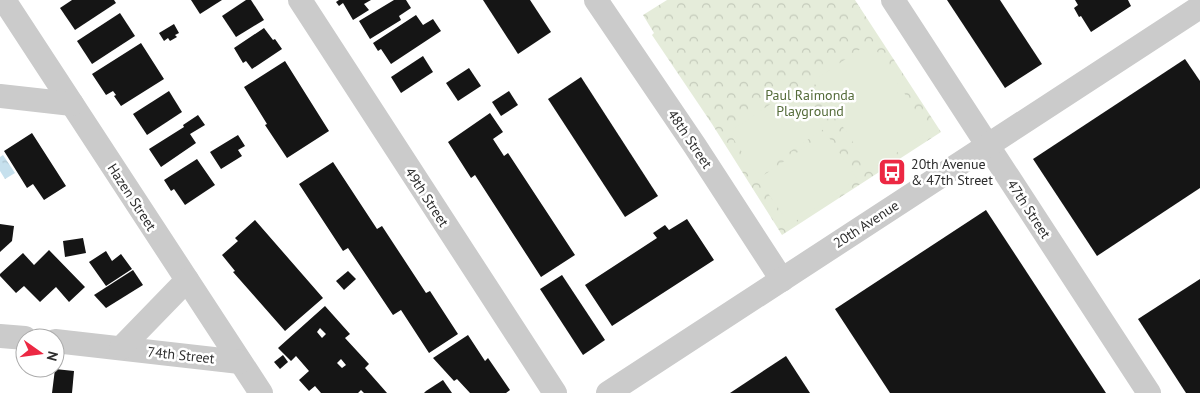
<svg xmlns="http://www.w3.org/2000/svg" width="1200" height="393" viewBox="0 0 1200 393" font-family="'PT Sans',sans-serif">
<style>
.park{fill:url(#park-crowns)}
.pitch{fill:#e5ecda}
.water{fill:url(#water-ripples)}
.building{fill:#151515;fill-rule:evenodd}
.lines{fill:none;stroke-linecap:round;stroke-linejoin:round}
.minor{stroke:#cbcbcb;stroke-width:24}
.labels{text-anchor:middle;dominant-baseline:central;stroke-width:5;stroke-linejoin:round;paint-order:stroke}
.park-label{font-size:14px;fill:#546b39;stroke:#fff}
.street-label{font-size:14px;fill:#2e2e2e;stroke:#fff}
.poi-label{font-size:14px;fill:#2e2e2e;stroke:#fff;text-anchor:start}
</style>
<defs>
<pattern id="park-crowns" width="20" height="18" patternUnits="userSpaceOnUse" patternTransform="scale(1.25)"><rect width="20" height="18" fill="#e5ecda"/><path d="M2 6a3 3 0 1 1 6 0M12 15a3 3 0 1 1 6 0" fill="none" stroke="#c5cbbb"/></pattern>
<pattern id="water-ripples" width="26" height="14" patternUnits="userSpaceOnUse" patternTransform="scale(1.25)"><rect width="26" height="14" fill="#c6e0ed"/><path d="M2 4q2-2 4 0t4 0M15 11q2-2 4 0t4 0" fill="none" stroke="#aac0cc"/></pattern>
</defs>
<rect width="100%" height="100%" fill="#fff"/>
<polygon class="park" points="667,0 855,0 941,132 782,235 712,124 652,35 654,33 643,15"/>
<g class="pitch">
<polygon points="871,42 929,131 871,170 813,81"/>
<polygon points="796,87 824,129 756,174 729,132"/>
<polygon points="826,133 857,179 790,225 758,179"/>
</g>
<polygon class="water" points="3,155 15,173 5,179 0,171 0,157"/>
<g class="building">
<polygon points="72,0 114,0 116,3 75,30 60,8"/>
<polygon points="191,0 222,0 200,14"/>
<polygon points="246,0 251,0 264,20 236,37 222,16"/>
<polygon points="339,0 371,0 364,4 369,10 353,20 343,3 339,6 336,2"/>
<polygon points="394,0 406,0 411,8 399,16 401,20 370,39 359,21"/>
<polygon points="483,0 530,0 551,32 518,54"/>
<polygon points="947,0 1000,0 1042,64 1005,88"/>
<polygon points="1075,0 1128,0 1131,6 1091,32 1081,16 1079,17 1074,8 1078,5"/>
<polygon points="120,13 135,36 92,64 77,41"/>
<polygon points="416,15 423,25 433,19 441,31 391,64 381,49 378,51 373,43"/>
<polygon points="174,24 179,33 175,35 177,37 170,41 168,38 164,41 159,33"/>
<polygon points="264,28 273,40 275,39 282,49 252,69 246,61 243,63 234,48"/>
<polygon points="141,43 164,79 121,106 114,96 116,95 113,91 106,95 92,74"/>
<polygon points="423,56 433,72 401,93 391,77"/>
<polygon points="1185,59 1200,81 1200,188 1097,256 1033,159"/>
<polygon points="285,61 329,131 287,158 265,125 267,124 244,87"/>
<polygon points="469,68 481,86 458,101 446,83"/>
<polygon points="581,77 658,196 625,217 548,99"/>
<polygon points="169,91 182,112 147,135 133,114"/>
<polygon points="509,91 518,105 501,116 492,102"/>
<polygon points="490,113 503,132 493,139 504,156 508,153 575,255 541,277 475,175 471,178 448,142"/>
<polygon points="198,115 205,125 190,134 196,143 161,167 149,149 184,127 183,125"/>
<polygon points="32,133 66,186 44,200 33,184 27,188 4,151"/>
<polygon points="238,135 245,146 238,150 242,156 221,169 210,152"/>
<polygon points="197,159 215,185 185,205 174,189 171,191 164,180"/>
<polygon points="333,162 377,229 382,226 426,293 430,291 458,334 429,353 401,310 393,315 348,248 343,251 299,184"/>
<polygon points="986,210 1106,393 890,393 835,309"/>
<polygon points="687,219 714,260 612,326 585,285 657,238 653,233 665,225 669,230"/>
<polygon points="255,220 323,298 285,331 233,272 235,271 222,255 238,241 235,238"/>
<polygon points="0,224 14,226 12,241 0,252"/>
<polygon points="83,238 86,253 65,257 63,241"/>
<polygon points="49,250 85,287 69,302 56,287 40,302 24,286 16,293 0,276 0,274 23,253 34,265"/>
<polygon points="106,251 112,261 121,254 132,269 106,286 89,262"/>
<polygon points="133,270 143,285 106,308 94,295"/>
<polygon points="348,271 356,279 344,290 336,281"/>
<polygon points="562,275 605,340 583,355 540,289"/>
<polygon points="1200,279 1200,393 1186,393 1138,319"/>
<path d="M325 306 350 334 345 338 369 364 365 368 387 393H364L361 390 358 393H321L315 386 309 391 299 380 309 371 296 356 291 361 278 348ZM320 328 326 334 322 338 317 332ZM341 359 346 365 342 368 337 363Z"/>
<polygon points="468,335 485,361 488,358 510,390 506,393 470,393 457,379 454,381 433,358"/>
<polygon points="283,355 288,362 280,369 274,362"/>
<polygon points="786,356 810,393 730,393"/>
<polygon points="55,369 74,371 72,393 52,393"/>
<polygon points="443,380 452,393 424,393 426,391"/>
</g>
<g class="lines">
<g class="minor">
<polyline points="4,0 261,393"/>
<polyline points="300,0 555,393"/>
<polyline points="596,0 695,146 782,280"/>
<polyline points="893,0 1149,393"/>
<polyline points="0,96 72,104"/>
<polyline points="0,336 25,338"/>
<polyline points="55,341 240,362"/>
<polyline points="121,348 187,280"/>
<polyline points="608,393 1200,7"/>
</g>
</g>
<defs>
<g id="bus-square" transform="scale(1.4375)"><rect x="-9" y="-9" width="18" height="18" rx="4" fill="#ec2843" stroke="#fff"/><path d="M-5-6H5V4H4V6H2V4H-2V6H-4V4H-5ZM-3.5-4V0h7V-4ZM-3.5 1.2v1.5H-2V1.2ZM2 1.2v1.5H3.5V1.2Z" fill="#fff"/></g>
</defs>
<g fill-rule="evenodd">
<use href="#bus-square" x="892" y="172"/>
</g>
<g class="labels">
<g class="park-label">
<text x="810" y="95">Paul Raimonda<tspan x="810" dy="16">Playground</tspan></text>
</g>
<g class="street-label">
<text transform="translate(690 139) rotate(56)">48th Street</text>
<text transform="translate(132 197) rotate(57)">Hazen Street</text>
<text transform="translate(427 197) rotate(57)">49th Street</text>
<text transform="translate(1029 209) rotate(57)">47th Street</text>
<text transform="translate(866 224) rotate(-33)">20th Avenue</text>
<text transform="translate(181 355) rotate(6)">74th Street</text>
</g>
<g class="poi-label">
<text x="911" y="164">20th Avenue<tspan x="911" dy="16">&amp; 47th Street</tspan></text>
</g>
</g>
<g transform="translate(40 353) rotate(104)"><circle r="24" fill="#ffffff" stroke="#ababab"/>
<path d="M0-4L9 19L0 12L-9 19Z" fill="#ec2843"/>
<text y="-8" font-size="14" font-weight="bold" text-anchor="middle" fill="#2e2e2e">N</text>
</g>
</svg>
